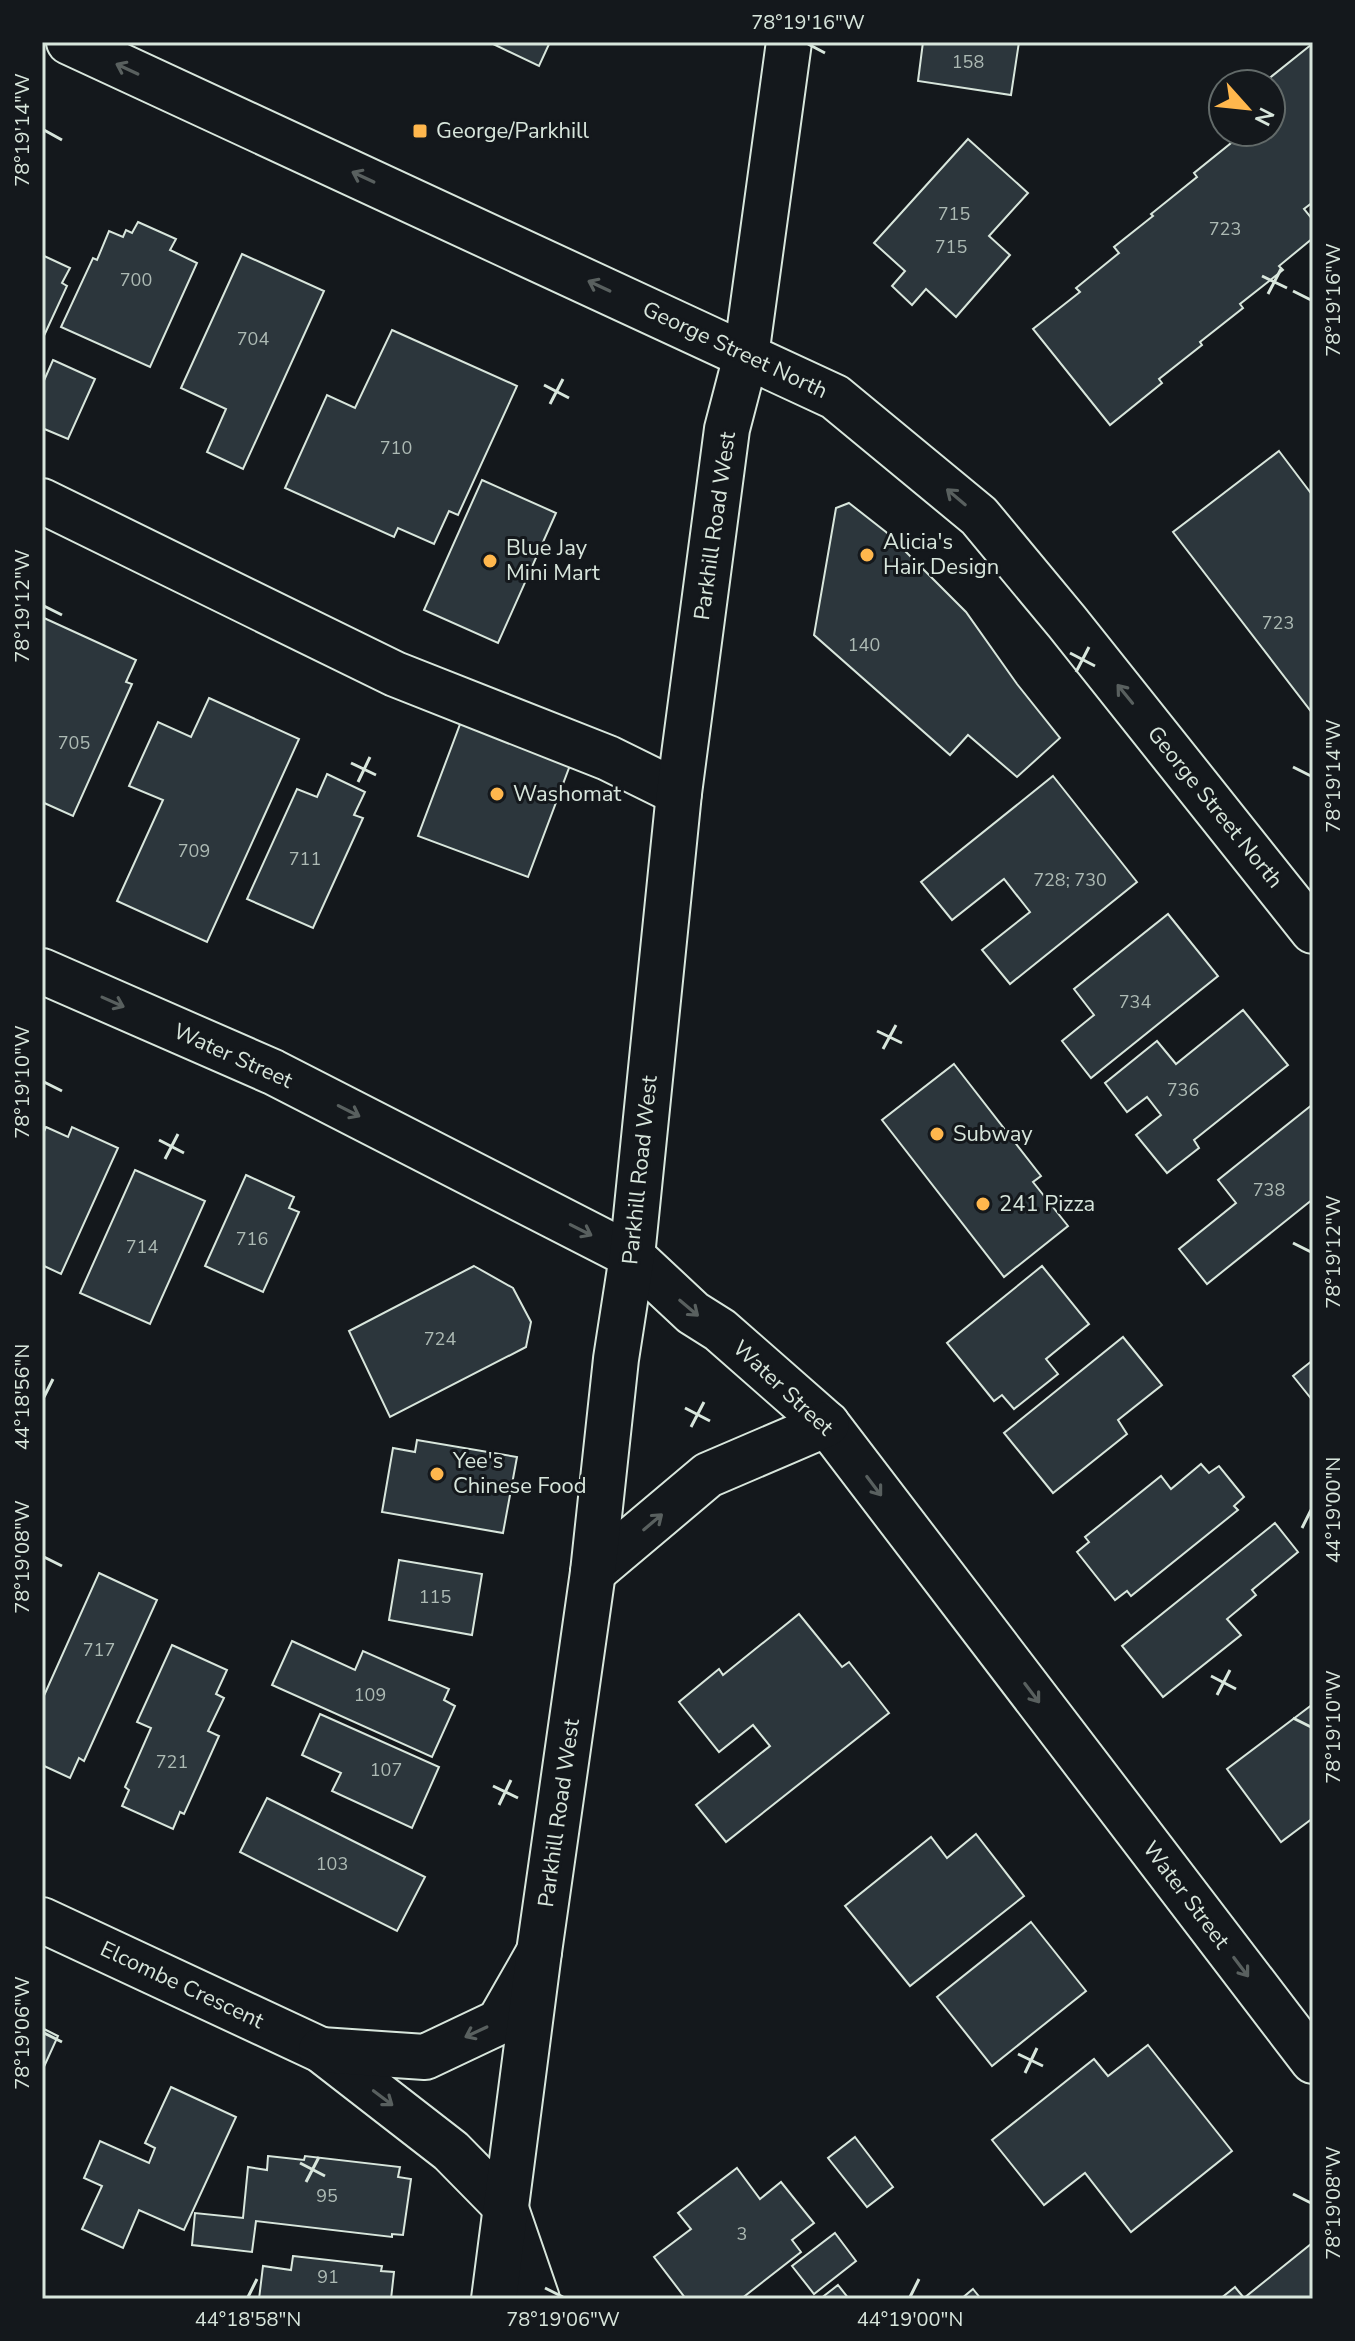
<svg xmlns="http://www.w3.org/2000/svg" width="1355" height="2341" viewBox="0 0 1355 2341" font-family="'Nunito Sans',sans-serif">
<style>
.building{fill:#2c363c;stroke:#d8e6dc;stroke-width:2}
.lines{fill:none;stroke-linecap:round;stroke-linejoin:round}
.minor-casing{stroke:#d8e6dc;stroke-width:48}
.major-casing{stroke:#d8e6dc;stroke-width:48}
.minor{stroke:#14181c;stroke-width:44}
.major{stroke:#14181c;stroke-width:44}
.oneway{stroke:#59605f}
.ticks{fill:none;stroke:#d8e6dc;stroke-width:3}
.poi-dot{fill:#ffb74d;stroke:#14181c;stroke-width:3}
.labels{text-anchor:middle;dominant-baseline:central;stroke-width:6;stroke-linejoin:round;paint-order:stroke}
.number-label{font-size:18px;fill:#adbab4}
.poi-label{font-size:22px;fill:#d8e6dc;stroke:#14181c;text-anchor:start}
.street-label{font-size:22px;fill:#d8e6dc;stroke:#14181c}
.neatline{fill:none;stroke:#d8e6dc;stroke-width:3}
.ticks-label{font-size:20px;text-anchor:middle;fill:#d8e6dc}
</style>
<rect width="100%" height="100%" fill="#14181c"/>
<g class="building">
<polygon points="489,42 550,42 539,66"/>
<polygon points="923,42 1019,42 1011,95 918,81"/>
<polygon points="1312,44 1313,202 1304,209 1313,220 1313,238 1279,266 1283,270 1240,304 1243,308 1200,342 1202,345 1159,379 1162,383 1110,425 1033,329 1080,292 1076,288 1119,253 1114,247 1153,216 1151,214 1197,177 1194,173 1236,139 1231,132 1271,132 1271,84 1262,84"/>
<polygon points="968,139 1028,193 989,236 1010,255 956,317 926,289 912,305 892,286 905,271 874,243"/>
<polygon points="138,222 176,239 170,250 197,263 150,367 61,327 93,258 97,260 109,231 123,237 126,230 132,233"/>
<polygon points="242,254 324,291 243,469 207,452 226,409 181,388"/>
<polygon points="42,255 70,268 62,283 67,286 42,340"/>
<polygon points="392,330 517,386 458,515 449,511 434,544 398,528 394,537 285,488 327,395 355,408"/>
<polygon points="53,360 95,379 68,439 42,428 42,385"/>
<polygon points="1279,451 1313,496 1313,714 1173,532"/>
<polygon points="482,480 556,513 498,643 424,610"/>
<polygon points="849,503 886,532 966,612 1017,684 1060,738 1017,777 968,735 950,755 814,635 836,508"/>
<polygon points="44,618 136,660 126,682 132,684 73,816 42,802 42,623"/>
<polygon points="209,698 299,739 207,942 117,901 163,800 129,786 158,722 191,737"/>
<polygon points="465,711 575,752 528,877 418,836"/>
<polygon points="327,774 365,792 354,815 363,818 313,928 247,899 297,789 317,797"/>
<polygon points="1053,776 1137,882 1010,984 982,950 1030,912 1004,879 952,920 921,882"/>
<polygon points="1168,914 1218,976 1091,1078 1062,1041 1094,1015 1074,989"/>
<polygon points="1243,1010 1288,1065 1194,1140 1199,1148 1167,1173 1136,1135 1161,1115 1147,1097 1127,1112 1105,1083 1157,1041 1176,1064"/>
<polygon points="954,1064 1041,1176 1033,1182 1068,1226 1004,1277 882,1120"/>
<polygon points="1313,1104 1313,1199 1207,1284 1179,1249 1236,1203 1218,1180"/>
<polygon points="46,1127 68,1137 72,1127 118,1148 61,1274 42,1265 42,1136"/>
<polygon points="135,1170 205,1201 150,1324 80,1293"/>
<polygon points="246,1175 294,1197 289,1208 299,1212 263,1292 205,1266"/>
<polygon points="474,1266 513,1288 531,1322 526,1347 390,1417 349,1331"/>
<polygon points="1042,1266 1089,1324 1046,1359 1058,1374 1014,1409 1002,1395 994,1401 947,1343"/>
<polygon points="1123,1337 1162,1385 1118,1420 1127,1434 1053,1493 1004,1433"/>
<polygon points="1313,1360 1313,1401 1293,1376"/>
<polygon points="417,1440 517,1457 503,1533 382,1512 393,1448 415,1452"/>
<polygon points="1201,1464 1209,1473 1219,1466 1244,1497 1234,1506 1238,1510 1131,1596 1127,1591 1115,1600 1077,1552 1089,1542 1085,1537 1161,1476 1171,1489"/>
<polygon points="1275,1523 1298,1552 1252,1590 1256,1595 1227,1619 1241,1635 1163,1697 1122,1646"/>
<polygon points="399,1560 482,1574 472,1635 389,1620"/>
<polygon points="99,1573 157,1600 84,1761 79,1758 70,1778 42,1765 42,1700"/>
<polygon points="799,1614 842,1667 849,1662 889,1713 726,1842 696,1805 770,1746 753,1725 719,1752 679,1702 719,1669 723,1675"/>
<polygon points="292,1641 355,1670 363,1651 449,1689 444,1700 455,1706 432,1757 272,1685"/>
<polygon points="172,1645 227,1670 216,1694 224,1698 208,1731 219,1736 184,1814 180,1812 173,1829 122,1806 129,1790 125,1787 151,1728 137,1722"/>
<polygon points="1313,1704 1313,1818 1281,1842 1227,1769"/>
<polygon points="320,1714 439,1767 412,1828 332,1791 341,1773 302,1755"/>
<polygon points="267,1798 425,1877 397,1931 240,1852"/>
<polygon points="976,1834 1024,1896 910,1986 845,1906 931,1837 947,1858"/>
<polygon points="1031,1922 1086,1991 992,2066 937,1997"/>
<polygon points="42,2028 58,2036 42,2071"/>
<polygon points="1148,2045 1232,2151 1131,2232 1085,2173 1044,2205 992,2140 1094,2059 1108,2076"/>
<polygon points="171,2087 236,2117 184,2230 139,2210 123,2248 82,2229 102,2186 84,2178 100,2141 149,2163 155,2148 145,2143"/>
<polygon points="855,2137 893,2187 867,2207 828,2158"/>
<polygon points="268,2156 304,2160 305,2156 400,2167 398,2177 411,2179 403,2235 392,2234 392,2237 256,2221 252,2252 192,2245 195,2213 243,2218 248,2167 267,2170"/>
<polygon points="737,2168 760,2199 781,2182 814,2223 792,2240 801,2252 741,2299 686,2299 654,2257 691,2229 678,2213"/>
<polygon points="835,2233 856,2261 814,2294 792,2266"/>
<polygon points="1311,2244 1313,2247 1313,2299 1220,2299 1235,2287 1244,2298"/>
<polygon points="293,2256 382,2266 381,2271 394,2272 391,2299 259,2299 263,2266 291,2270"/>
<polygon points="838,2285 849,2299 820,2299"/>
<polygon points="973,2289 981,2299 961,2299"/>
</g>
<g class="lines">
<g class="minor-casing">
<g id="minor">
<polyline points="42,501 395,674 608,758 679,793"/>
<polyline points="42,1920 321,2050 451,2151 505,2206 537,2299"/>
<polyline points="321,2050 425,2057 499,2022 539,1952"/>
</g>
</g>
<g class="major-casing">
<g id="major">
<polyline points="69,42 835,397 979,516 1067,622 1313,931"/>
<polyline points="42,971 273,1072 632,1256 693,1313 720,1330 827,1424 1313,2061"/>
<polyline points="593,1572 708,1475 827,1424"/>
<polyline points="494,2299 539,1952 593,1572 616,1359 632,1256 679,793 727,429 746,356 789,42"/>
</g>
</g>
<use href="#minor" class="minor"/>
<use href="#major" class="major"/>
</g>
<defs><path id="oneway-shaft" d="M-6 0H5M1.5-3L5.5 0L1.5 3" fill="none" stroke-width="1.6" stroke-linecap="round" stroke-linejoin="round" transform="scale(2)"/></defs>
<g class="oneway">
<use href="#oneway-shaft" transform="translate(127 69) rotate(-155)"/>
<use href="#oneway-shaft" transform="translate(363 177) rotate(-155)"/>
<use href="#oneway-shaft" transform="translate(599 286) rotate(-155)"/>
<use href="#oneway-shaft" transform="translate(956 497) rotate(-140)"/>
<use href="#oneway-shaft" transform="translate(1125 694) rotate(-129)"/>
<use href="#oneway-shaft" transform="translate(113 1002) rotate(24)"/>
<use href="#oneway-shaft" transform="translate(349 1111) rotate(27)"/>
<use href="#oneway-shaft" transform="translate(581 1230) rotate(27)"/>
<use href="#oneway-shaft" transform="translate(689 1308) rotate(40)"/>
<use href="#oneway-shaft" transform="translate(874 1486) rotate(53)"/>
<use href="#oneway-shaft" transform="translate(653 1522) rotate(-40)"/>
<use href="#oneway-shaft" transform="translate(1032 1693) rotate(53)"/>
<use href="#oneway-shaft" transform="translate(1241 1967) rotate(53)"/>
<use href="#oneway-shaft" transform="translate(476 2032) rotate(155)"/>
<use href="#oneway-shaft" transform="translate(383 2098) rotate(37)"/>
</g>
<path class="ticks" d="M808 44 825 53M44 130 62 140M1262 276 1287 288M1293 291 1311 300M1268 294 1281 269M544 385 569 398M550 404 563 379M44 606 62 615M1070 653 1095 666M1076 672 1089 647M351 763 376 775M1293 767 1311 776M358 782 370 757M877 1031 902 1043M883 1049 896 1025M44 1082 62 1091M159 1140 184 1153M165 1159 178 1134M1293 1243 1311 1252M44 1397 53 1379M685 1408 710 1421M691 1427 704 1402M1302 1528 1311 1510M44 1557 62 1566M1211 1676 1236 1689M1217 1695 1230 1670M1293 1718 1311 1727M493 1786 518 1798M499 1805 511 1780M44 2033 62 2042M1018 2054 1043 2066M1025 2073 1037 2048M300 2163 325 2176M306 2182 319 2157M1293 2194 1311 2203M545 2288 563 2297M248 2297 257 2279M910 2297 919 2279"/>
<g class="poi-dot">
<rect x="412" y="123" width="16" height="16" rx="4"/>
<circle cx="867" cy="555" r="8"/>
<circle cx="490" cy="561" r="8"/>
<circle cx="497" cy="794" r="8"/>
<circle cx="937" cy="1134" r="8"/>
<circle cx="983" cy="1204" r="8"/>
<circle cx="437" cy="1474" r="8"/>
</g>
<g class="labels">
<g class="number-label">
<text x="968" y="62">158</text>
<text x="954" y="214">715</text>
<text x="1225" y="229">723</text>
<text x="951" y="247">715</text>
<text x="136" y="280">700</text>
<text x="253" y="339">704</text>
<text x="396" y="448">710</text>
<text x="1278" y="623">723</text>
<text x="864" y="645">140</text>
<text x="74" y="743">705</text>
<text x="194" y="851">709</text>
<text x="305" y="859">711</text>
<text x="1070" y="880">728; 730</text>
<text x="1135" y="1002">734</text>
<text x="1183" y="1090">736</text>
<text x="1269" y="1190">738</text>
<text x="252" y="1239">716</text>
<text x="142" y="1247">714</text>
<text x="440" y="1339">724</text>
<text x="435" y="1597">115</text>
<text x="99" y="1650">717</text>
<text x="370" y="1695">109</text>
<text x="172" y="1762">721</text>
<text x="386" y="1770">107</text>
<text x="332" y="1864">103</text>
<text x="327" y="2196">95</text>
<text x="742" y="2234">3</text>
<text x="328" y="2277">91</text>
</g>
<g class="poi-label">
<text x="436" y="131">George/Parkhill</text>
<text x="883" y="542">Alicia's<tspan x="883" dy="25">Hair Design</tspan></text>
<text x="506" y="548">Blue Jay<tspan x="506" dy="25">Mini Mart</tspan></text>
<text x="513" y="794">Washomat</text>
<text x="953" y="1134">Subway</text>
<text x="999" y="1204">241 Pizza</text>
<text x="453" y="1461">Yee's<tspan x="453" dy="25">Chinese Food</tspan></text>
</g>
<g class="street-label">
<text transform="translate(735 350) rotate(25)">George Street North</text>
<text transform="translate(715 526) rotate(-82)">Parkhill Road West</text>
<text transform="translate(1215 807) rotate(51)">George Street North</text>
<text transform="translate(233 1056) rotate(24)">Water Street</text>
<text transform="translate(640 1170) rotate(-84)">Parkhill Road West</text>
<text transform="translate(783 1388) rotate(43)">Water Street</text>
<text transform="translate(559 1813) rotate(-82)">Parkhill Road West</text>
<text transform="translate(1186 1895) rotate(53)">Water Street</text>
<text transform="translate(182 1985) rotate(25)">Elcombe Crescent</text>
</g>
</g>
<rect width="1355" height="2341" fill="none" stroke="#14181c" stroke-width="88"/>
<g transform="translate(1247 108) rotate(117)"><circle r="38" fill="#14181c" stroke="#626a69" stroke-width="2"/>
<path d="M0-6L14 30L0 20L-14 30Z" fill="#ffb74d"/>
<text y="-12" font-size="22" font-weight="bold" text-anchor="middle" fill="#d8e6dc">N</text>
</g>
<rect x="44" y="44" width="1267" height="2253" class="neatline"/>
<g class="ticks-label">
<text x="808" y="29">78°19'16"W</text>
<text transform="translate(22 130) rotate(-90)" y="7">78°19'14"W</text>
<text transform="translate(1333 300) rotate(-90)" y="7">78°19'16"W</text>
<text transform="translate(22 606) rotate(-90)" y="7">78°19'12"W</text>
<text transform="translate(1333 776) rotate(-90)" y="7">78°19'14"W</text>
<text transform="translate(22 1082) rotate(-90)" y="7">78°19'10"W</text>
<text transform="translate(1333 1252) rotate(-90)" y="7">78°19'12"W</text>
<text transform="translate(22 1397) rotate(-90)" y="7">44°18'56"N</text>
<text transform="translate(1333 1510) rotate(-90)" y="7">44°19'00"N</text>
<text transform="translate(22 1557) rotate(-90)" y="7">78°19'08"W</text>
<text transform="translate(1333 1727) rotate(-90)" y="7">78°19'10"W</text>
<text transform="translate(22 2033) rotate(-90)" y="7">78°19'06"W</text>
<text transform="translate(1333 2203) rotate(-90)" y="7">78°19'08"W</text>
<text x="248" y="2326">44°18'58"N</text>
<text x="563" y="2326">78°19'06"W</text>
<text x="910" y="2326">44°19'00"N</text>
</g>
</svg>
